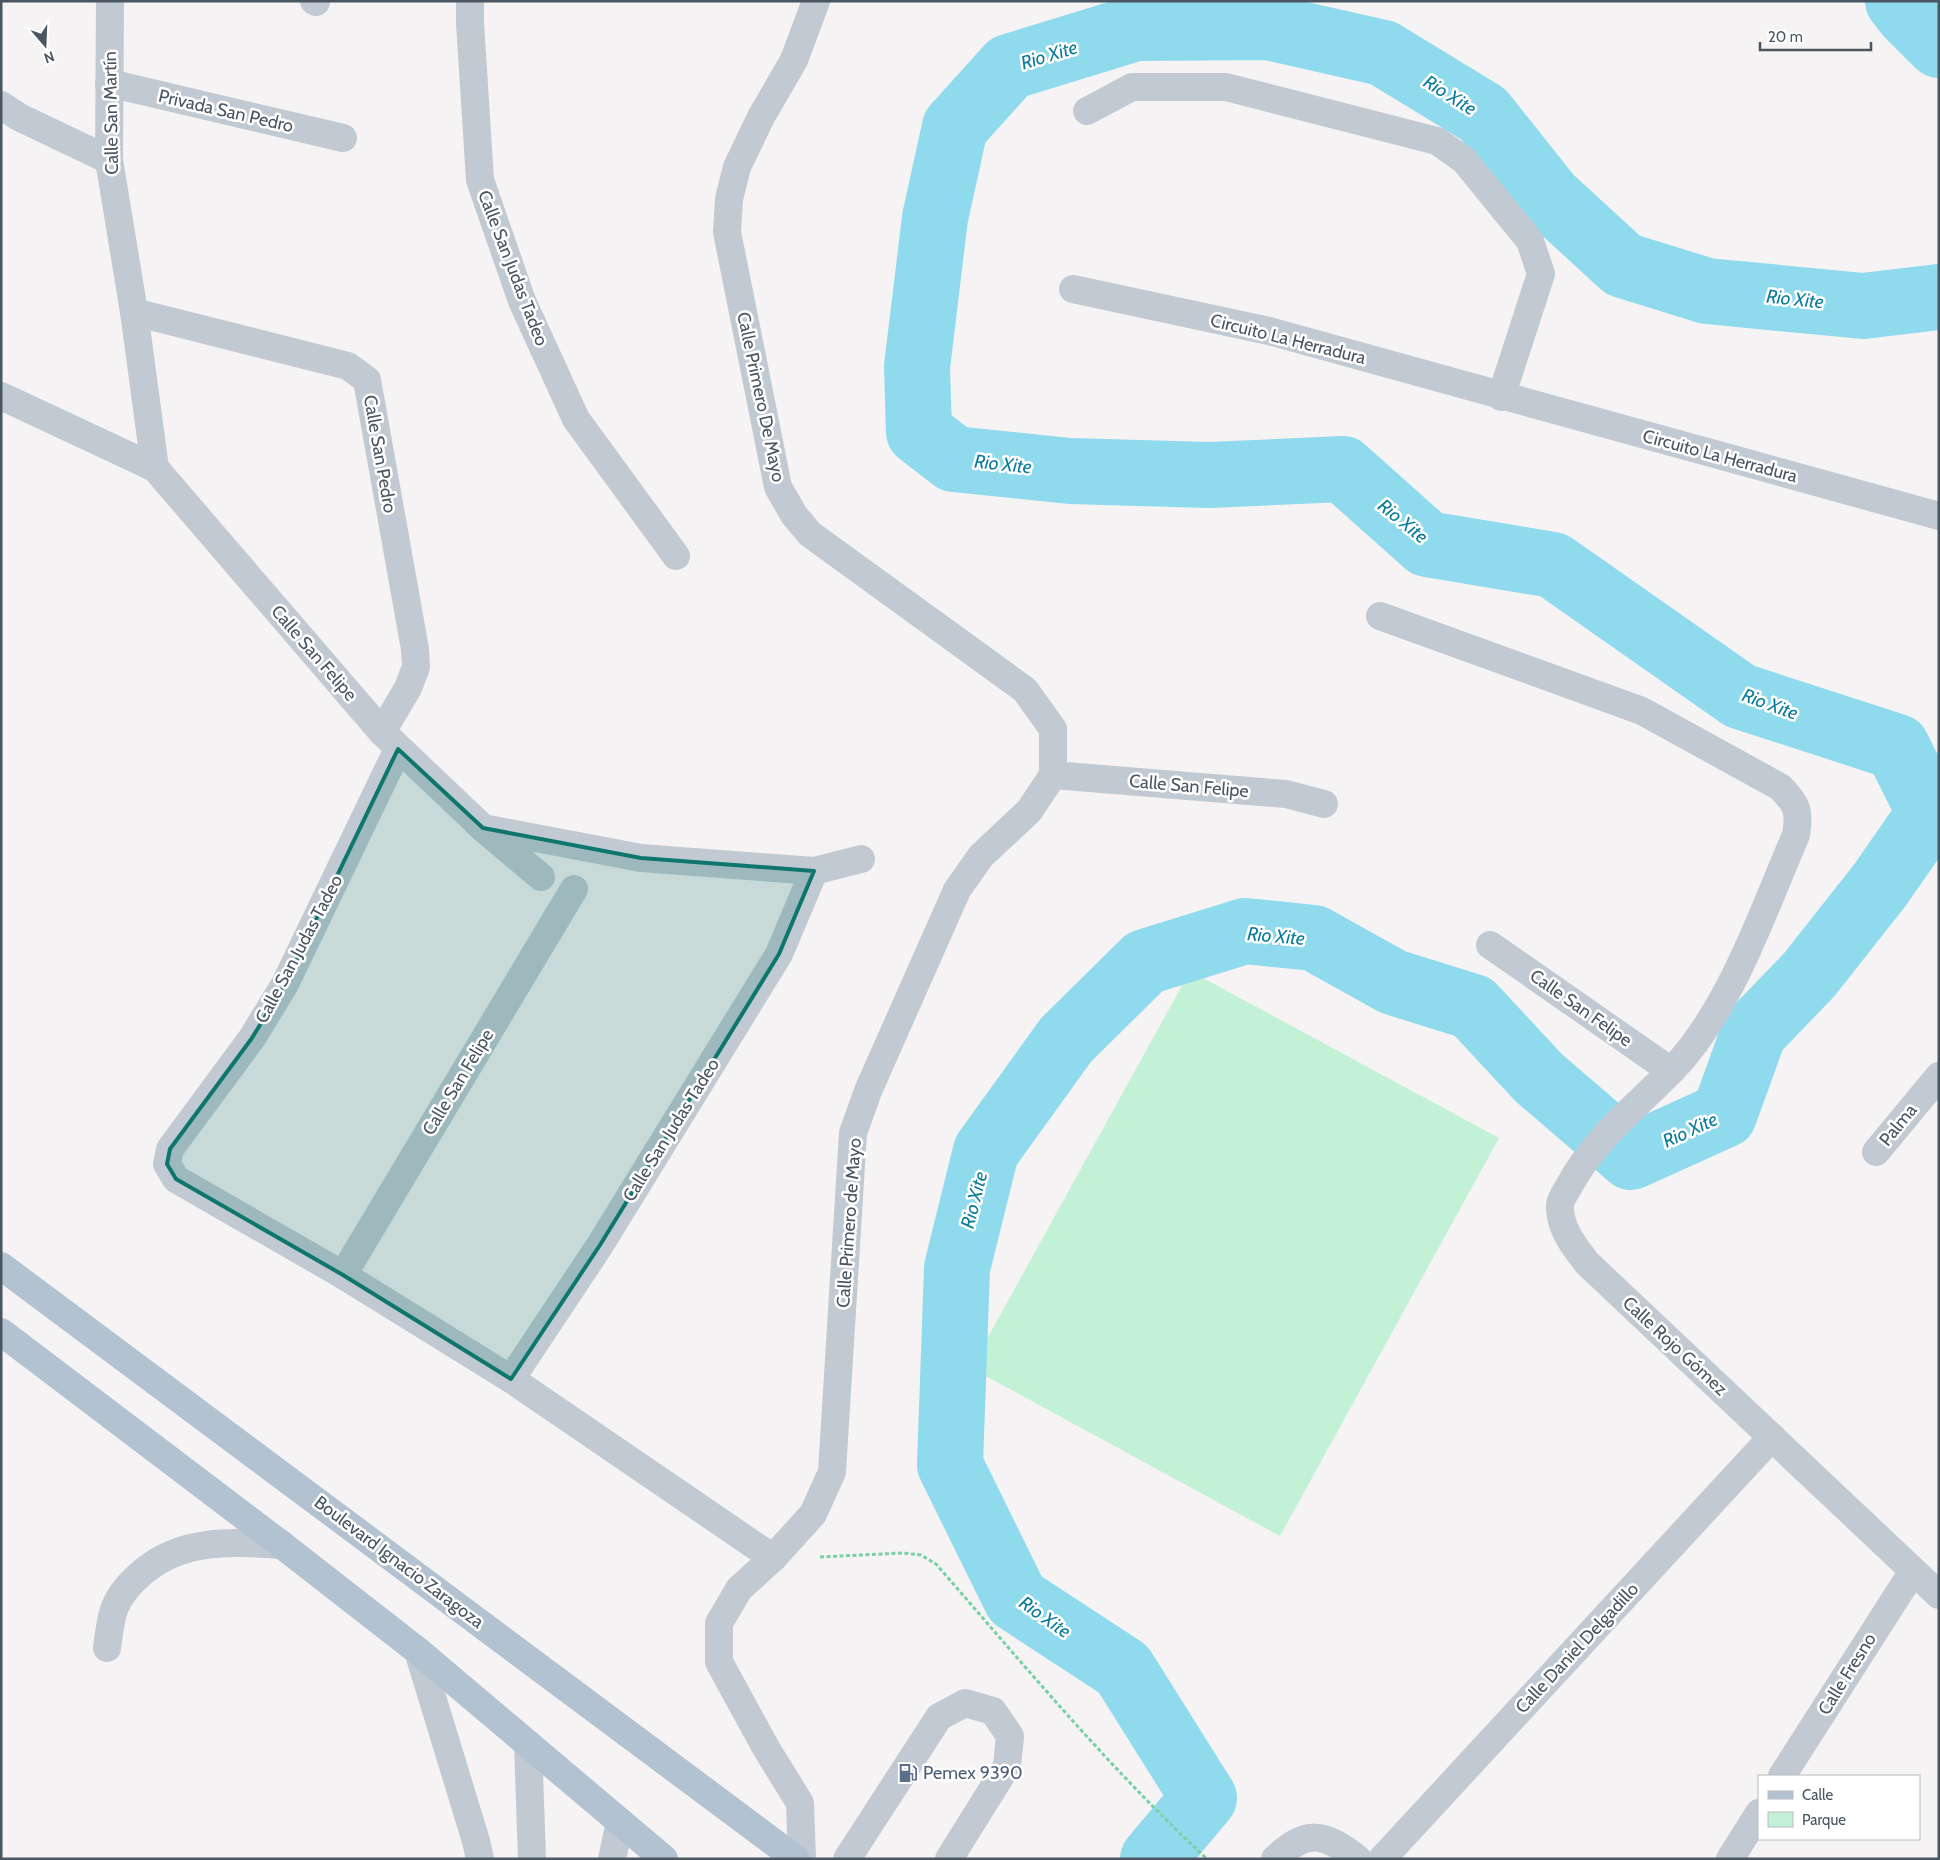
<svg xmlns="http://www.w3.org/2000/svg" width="1940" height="1860" viewBox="0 0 1940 1860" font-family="Cabin,sans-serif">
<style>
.green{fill:#c3f1d5}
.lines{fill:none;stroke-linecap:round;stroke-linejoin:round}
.river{stroke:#90daee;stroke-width:66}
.path{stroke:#7ad0a6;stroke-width:3;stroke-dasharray:4 2.5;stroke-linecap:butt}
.minor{stroke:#c1cad2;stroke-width:28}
.major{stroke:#b3c2d1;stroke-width:28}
.marked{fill:#0f766e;fill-opacity:0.2;stroke:#0f766e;stroke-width:4;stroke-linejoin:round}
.labels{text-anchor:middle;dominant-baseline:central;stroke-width:5;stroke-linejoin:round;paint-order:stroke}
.street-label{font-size:18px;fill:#4a5661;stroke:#fff}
.service-label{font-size:18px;fill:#4e5e75;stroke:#fff;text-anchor:start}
.water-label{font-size:19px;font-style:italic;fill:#0c7c9b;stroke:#fff}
</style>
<rect width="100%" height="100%" fill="#f5f3f3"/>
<polygon class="green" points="1190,971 1499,1138 1280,1536 971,1368"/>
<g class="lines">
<g class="river">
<polyline points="1898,1 1909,15 1939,45"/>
<polyline points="1153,1859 1204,1798 1123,1669 1016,1599 950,1465 957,1268 986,1151 1066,1040 1145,962 1245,931 1314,938 1393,982 1473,1007 1539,1078 1631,1157 1724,1115 1754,1032 1809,975 1880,885 1930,813 1897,747 1740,696 1553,565 1427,544 1343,469 1209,475 1070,471 954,459 919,432 917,367 935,218 955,127 1009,67 1136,28 1268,27 1383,53 1483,114 1549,197 1623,265 1707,291 1863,306 1939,297"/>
</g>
<path class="path" d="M820 1557 903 1553 921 1555 936 1564C1024 1665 1109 1768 1207 1859"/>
<g class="minor">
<polyline points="110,1 109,160 134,312 155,468"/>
<polyline points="314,1 316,2"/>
<polyline points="470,1 470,23 480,180 522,301 576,419 676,556"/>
<polyline points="816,1 794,60 761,117 737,167 729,199 727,232 778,487 794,515 810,534 1025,690 1053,729 1053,775"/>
<polyline points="109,83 343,138"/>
<polyline points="1,105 19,117 109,160"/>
<polyline points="1087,111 1132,87 1226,87 1437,141 1464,160 1530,241 1541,274 1501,397"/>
<polyline points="1073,289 1269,331 1939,516"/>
<polyline points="134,312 348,366 367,380 415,649 416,667 408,688 382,732"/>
<polyline points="1,396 155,468 382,732 483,828 641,858 814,871 861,859"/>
<path d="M1380 616 1642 711 1780 787C1797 804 1800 811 1796 835 1763 911 1730 1010 1673 1069 1636 1107 1592 1141 1568 1188 1565 1193 1560 1200 1560 1205 1559 1228 1574 1246 1587 1263L1939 1595"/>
<polyline points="398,749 285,984 252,1038 170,1149 167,1164 176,1179 343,1275 511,1379 773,1558"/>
<polyline points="1053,775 1286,794 1324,804"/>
<polyline points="484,829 541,877"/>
<polyline points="1490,945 1671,1071"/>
<polyline points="1876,1152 1939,1076"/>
<polyline points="343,1275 574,889"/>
<polyline points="511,1379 600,1245 779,954 814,871"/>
<path d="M107 1648C109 1635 110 1619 115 1607 121 1592 132 1581 144 1571 184 1538 232 1542 282 1545"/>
<polyline points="418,1651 476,1841 480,1859"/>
<polyline points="528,1744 532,1859"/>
<polyline points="1782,1776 1913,1571"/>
<polyline points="612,1859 620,1822"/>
<polyline points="802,1859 800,1803 766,1748 719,1662 719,1623 739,1589 773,1558 813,1514 832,1472 853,1133 868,1091 957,890 981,856 1029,811 1053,775"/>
<polyline points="847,1859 939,1717 965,1703 993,1711 1010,1736 1007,1766 949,1859"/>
<path d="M1275 1859C1308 1828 1324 1833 1358 1859"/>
<polyline points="1382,1859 1772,1437"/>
<polyline points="1730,1859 1759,1813"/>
</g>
<g class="major">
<polyline points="1,1266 796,1859"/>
<polyline points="1,1332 282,1545 418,1651 664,1859"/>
</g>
</g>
<path class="marked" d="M398 749 483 828 641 858 814 871 779 954 600 1245 511 1379 343 1275 176 1179 167 1164 170 1149 252 1038 285 984Z"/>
<defs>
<g id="fuel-bare" transform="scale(1.5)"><path d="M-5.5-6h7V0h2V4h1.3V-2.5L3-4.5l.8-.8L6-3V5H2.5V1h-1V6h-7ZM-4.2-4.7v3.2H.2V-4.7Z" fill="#5c6f8a" stroke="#fff" stroke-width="2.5" paint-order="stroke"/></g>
</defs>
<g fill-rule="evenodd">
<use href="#fuel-bare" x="908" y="1773"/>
</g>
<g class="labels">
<g class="street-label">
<text transform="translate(226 111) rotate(13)">Privada San Pedro</text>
<text transform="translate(111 113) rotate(-91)">Calle San Martín</text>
<text transform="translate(513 268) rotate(69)">Calle San Judas Tadeo</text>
<text transform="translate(1288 339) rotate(14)">Circuito La Herradura</text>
<text transform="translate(761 397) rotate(78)">Calle Primero De Mayo</text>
<text transform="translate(380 454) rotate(80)">Calle San Pedro</text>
<text transform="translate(1720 456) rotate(15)">Circuito La Herradura</text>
<text transform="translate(314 653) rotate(49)">Calle San Felipe</text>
<text transform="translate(1189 786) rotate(5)">Calle San Felipe</text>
<text transform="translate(299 949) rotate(-62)">Calle San Judas Tadeo</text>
<text transform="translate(1581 1008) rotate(35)">Calle San Felipe</text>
<text transform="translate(458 1082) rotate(-59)">Calle San Felipe</text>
<text transform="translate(1898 1125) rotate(-51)">Palma</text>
<text transform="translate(671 1130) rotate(-58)">Calle San Judas Tadeo</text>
<text transform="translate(849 1223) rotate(-86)">Calle Primero de Mayo</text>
<text transform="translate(1675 1346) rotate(43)">Calle Rojo Gómez</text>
<text transform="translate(399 1562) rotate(37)">Boulevard Ignacio Zaragoza</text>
<text transform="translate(1577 1648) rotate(-47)">Calle Daniel Delgadillo</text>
<text transform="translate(1847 1674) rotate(-58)">Calle Fresno</text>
</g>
<g class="service-label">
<text x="923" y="1773">Pemex 9390</text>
</g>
<g class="water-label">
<text transform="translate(1049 55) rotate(-17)">Rio Xite</text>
<text transform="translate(1450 95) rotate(32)">Rio Xite</text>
<text transform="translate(1795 299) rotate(6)">Rio Xite</text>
<text transform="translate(1003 464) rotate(6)">Rio Xite</text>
<text transform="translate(1403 521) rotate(39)">Rio Xite</text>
<text transform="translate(1770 704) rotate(20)">Rio Xite</text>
<text transform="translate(1276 936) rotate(5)">Rio Xite</text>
<text transform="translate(1690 1130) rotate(-25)">Rio Xite</text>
<text transform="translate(974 1200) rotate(-76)">Rio Xite</text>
<text transform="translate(1045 1617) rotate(35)">Rio Xite</text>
</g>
</g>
<rect width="1940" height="1860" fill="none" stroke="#4a5661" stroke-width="5"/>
<rect x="1758" y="1775" width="162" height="65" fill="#ffffff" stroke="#b7bbc0"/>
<rect x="1768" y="1791" width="25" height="8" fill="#b3c2d1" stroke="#b7bbc0"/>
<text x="1802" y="1800" font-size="15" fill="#4a5661">Calle</text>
<rect x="1768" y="1812" width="25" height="15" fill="#c3f1d5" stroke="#b7bbc0"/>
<text x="1802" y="1825" font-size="15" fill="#4a5661">Parque</text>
<g transform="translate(45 45) rotate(161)" stroke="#ffffff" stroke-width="4" paint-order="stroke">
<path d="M0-4L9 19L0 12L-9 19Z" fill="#4a5661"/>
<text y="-8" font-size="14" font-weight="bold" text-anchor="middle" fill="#4a5661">N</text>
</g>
<path d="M1760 42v8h111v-8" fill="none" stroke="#4a5661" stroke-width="2.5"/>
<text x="1768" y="42" font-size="15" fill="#4a5661" stroke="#ffffff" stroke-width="4" paint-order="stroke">20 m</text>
</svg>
